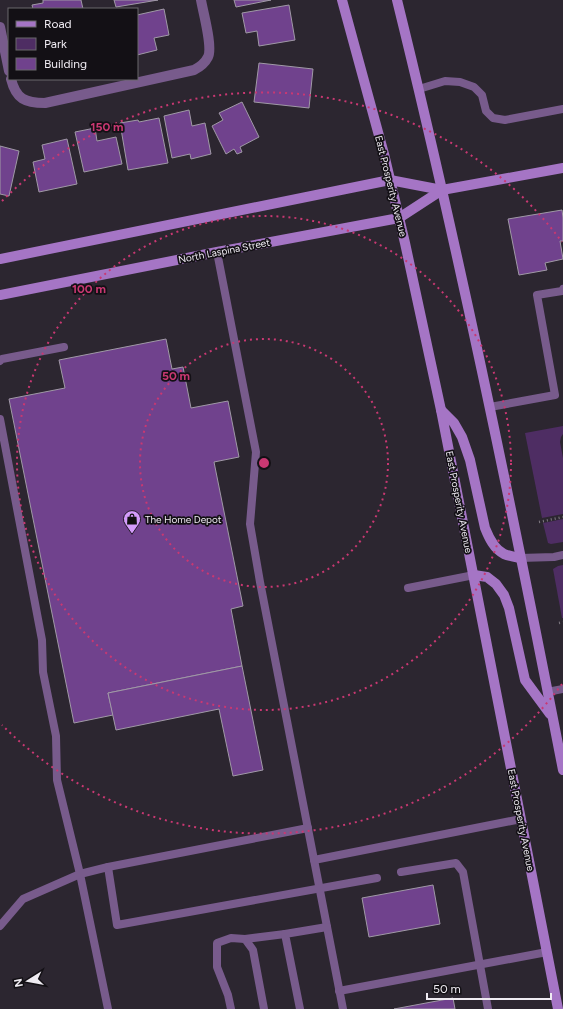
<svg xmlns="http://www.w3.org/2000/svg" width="563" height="1009" viewBox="0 0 563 1009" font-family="Figtree,sans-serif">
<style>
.green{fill:#4e2d63}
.building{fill:#70428d;stroke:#a099a6}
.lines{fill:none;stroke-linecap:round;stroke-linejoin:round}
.path{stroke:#7f7982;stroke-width:2.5;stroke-dasharray:1 3;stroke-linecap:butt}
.lane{stroke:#785b8c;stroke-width:8}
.street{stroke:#785b8c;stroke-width:10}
.secondary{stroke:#a575c5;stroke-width:10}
.ring{fill:none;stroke:#c93872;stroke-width:2;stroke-dasharray:2 4}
.labels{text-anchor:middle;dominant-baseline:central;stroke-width:3.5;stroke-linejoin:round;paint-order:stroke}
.street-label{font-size:10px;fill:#efebf2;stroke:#131015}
.poi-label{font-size:10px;fill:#efebf2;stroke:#131015;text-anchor:start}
.centre{fill:#c93872;stroke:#131015;stroke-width:2}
.ring-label{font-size:12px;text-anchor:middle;font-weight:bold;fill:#c93872;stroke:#131015;stroke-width:3.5;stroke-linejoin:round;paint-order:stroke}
</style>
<rect width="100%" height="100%" fill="#2c2630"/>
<g class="green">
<polygon points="563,426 563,434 561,437 560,442 563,458 563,514 542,518 525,433"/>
<polygon points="563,519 563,542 551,544 548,543 543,523"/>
<polygon points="563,565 563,618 562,618 553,569 558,566"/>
</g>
<g class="building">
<polygon points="43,0 81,0 83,9 33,9 32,5 43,3"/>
<polygon points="114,0 158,0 116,7"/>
<polygon points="234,0 271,0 236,7"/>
<polygon points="289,5 295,40 259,46 257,31 246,33 242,13"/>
<polygon points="164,9 169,35 154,38 157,50 137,55 137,15"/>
<polygon points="259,63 313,69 309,108 254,102"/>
<polygon points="242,102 259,137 240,147 242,152 237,154 234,149 226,154 212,126 223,120 219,113"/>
<polygon points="189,110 192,126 205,123 211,154 191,159 190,154 172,158 164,116"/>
<polygon points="159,118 168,163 128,170 120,123 138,120 139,122"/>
<polygon points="95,128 97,141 116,137 122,164 84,172 75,132"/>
<polygon points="67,139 77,184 39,192 33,162 45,159 42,145"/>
<polygon points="0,146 19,151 9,196 0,194"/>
<polygon points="562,210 563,218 563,241 560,241 563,259 545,263 547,270 519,275 508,219"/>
<polygon points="166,339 172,369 183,367 191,408 228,401 239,457 214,462 243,606 231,609 242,666 108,693 113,715 74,723 9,399 65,388 59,360"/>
<polygon points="242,666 263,770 233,776 219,709 116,730 108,693"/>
<polygon points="433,885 440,924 369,937 362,898"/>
<polygon points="453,998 455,1009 394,1009"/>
</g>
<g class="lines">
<g class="path">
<polyline points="539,522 563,517"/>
<polyline points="559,623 563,622"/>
</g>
<g class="lane">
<polyline points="419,89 445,81 460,82 474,87 482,95 486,111 493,118 505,120 563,109"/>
<polyline points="217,252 256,452 250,524 260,582 343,1009"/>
<polyline points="0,361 2,359 64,347"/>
<polyline points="490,407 555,395 537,295 562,291 563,289"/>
<polyline points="0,419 42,640 43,672 56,736 57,780 80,874 108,1009"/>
<polyline points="520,558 554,557 563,555"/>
<polyline points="408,588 474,575"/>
<polyline points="547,692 563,689"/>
<polyline points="314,860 521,819"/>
<polyline points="108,867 117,925 377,878"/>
<polyline points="401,872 456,863 463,872 488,1009"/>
<polyline points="0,926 23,899 80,874 108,867 308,828"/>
<polyline points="245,939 285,934"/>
<polyline points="339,991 547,952"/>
<polyline points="231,1009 228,995 217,967 217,943 231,938 245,939 253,950 264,1009"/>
<polyline points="300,1009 285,934 327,927"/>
</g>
<g class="street">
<polyline points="0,27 9,71"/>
<path d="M11 79C16 99 25 103 45 103L194 70C200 67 205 63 208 57 213 47 203 12 201 0"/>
</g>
<g class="secondary">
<polyline points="342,0 384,154 405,243 441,410 558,1009"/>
<path d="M397 0C460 255 513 512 563 770"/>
<polyline points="0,259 390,180 442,190"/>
<polyline points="0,295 217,252 399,218 442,190 563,168"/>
<path d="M441 410 454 423 462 437 470 460 485 528C489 538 494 549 504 554 509 556 515 557 520 558"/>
<polyline points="474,575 487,577 496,584 504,595 509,608 525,680 550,714"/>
</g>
</g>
<g class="ring">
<circle cx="264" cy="463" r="124"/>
<circle cx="264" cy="463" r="247"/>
<path d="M562 684A371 371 0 0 1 2 725M2 201A371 371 0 0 1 562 242"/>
</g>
<defs>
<g id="shop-pin" transform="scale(0.9)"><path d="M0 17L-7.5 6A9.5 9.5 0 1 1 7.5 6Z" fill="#d49cfb" stroke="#131015"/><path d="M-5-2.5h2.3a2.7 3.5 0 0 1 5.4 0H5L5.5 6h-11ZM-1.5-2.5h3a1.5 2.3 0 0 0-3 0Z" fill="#111"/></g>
</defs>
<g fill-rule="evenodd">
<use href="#shop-pin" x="132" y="519"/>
</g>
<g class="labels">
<g class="street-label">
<text transform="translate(391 186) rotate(76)">East Prosperity Avenue</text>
<text transform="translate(224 251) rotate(-11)">North Laspina Street</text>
<text transform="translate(459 502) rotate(79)">East Prosperity Avenue</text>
<text transform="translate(521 820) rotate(79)">East Prosperity Avenue</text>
</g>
<g class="poi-label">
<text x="145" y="519">The Home Depot</text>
</g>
</g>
<circle cx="264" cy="463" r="6" class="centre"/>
<g class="ring-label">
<text x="107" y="131">150 m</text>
<text x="89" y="293">100 m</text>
<text x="176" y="380">50 m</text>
</g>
<rect x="8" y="8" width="130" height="72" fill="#131015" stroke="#6b686d"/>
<rect x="16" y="21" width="20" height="6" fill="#a575c5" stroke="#6b686d"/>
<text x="44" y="28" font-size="12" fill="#efebf2">Road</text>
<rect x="16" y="38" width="20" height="12" fill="#4e2d63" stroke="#6b686d"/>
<text x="44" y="48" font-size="12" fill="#efebf2">Park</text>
<rect x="16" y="58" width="20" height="12" fill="#70428d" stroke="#6b686d"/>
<text x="44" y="68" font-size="12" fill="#efebf2">Building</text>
<g transform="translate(28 981) rotate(259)" stroke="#131015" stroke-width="3" paint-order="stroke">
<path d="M0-3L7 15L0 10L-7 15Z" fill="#efebf2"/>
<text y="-6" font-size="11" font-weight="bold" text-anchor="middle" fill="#efebf2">N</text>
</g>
<path d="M427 993v6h124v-6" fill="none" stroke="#efebf2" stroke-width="2"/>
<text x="433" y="993" font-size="12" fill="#efebf2" stroke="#131015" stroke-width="3" paint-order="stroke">50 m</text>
</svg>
